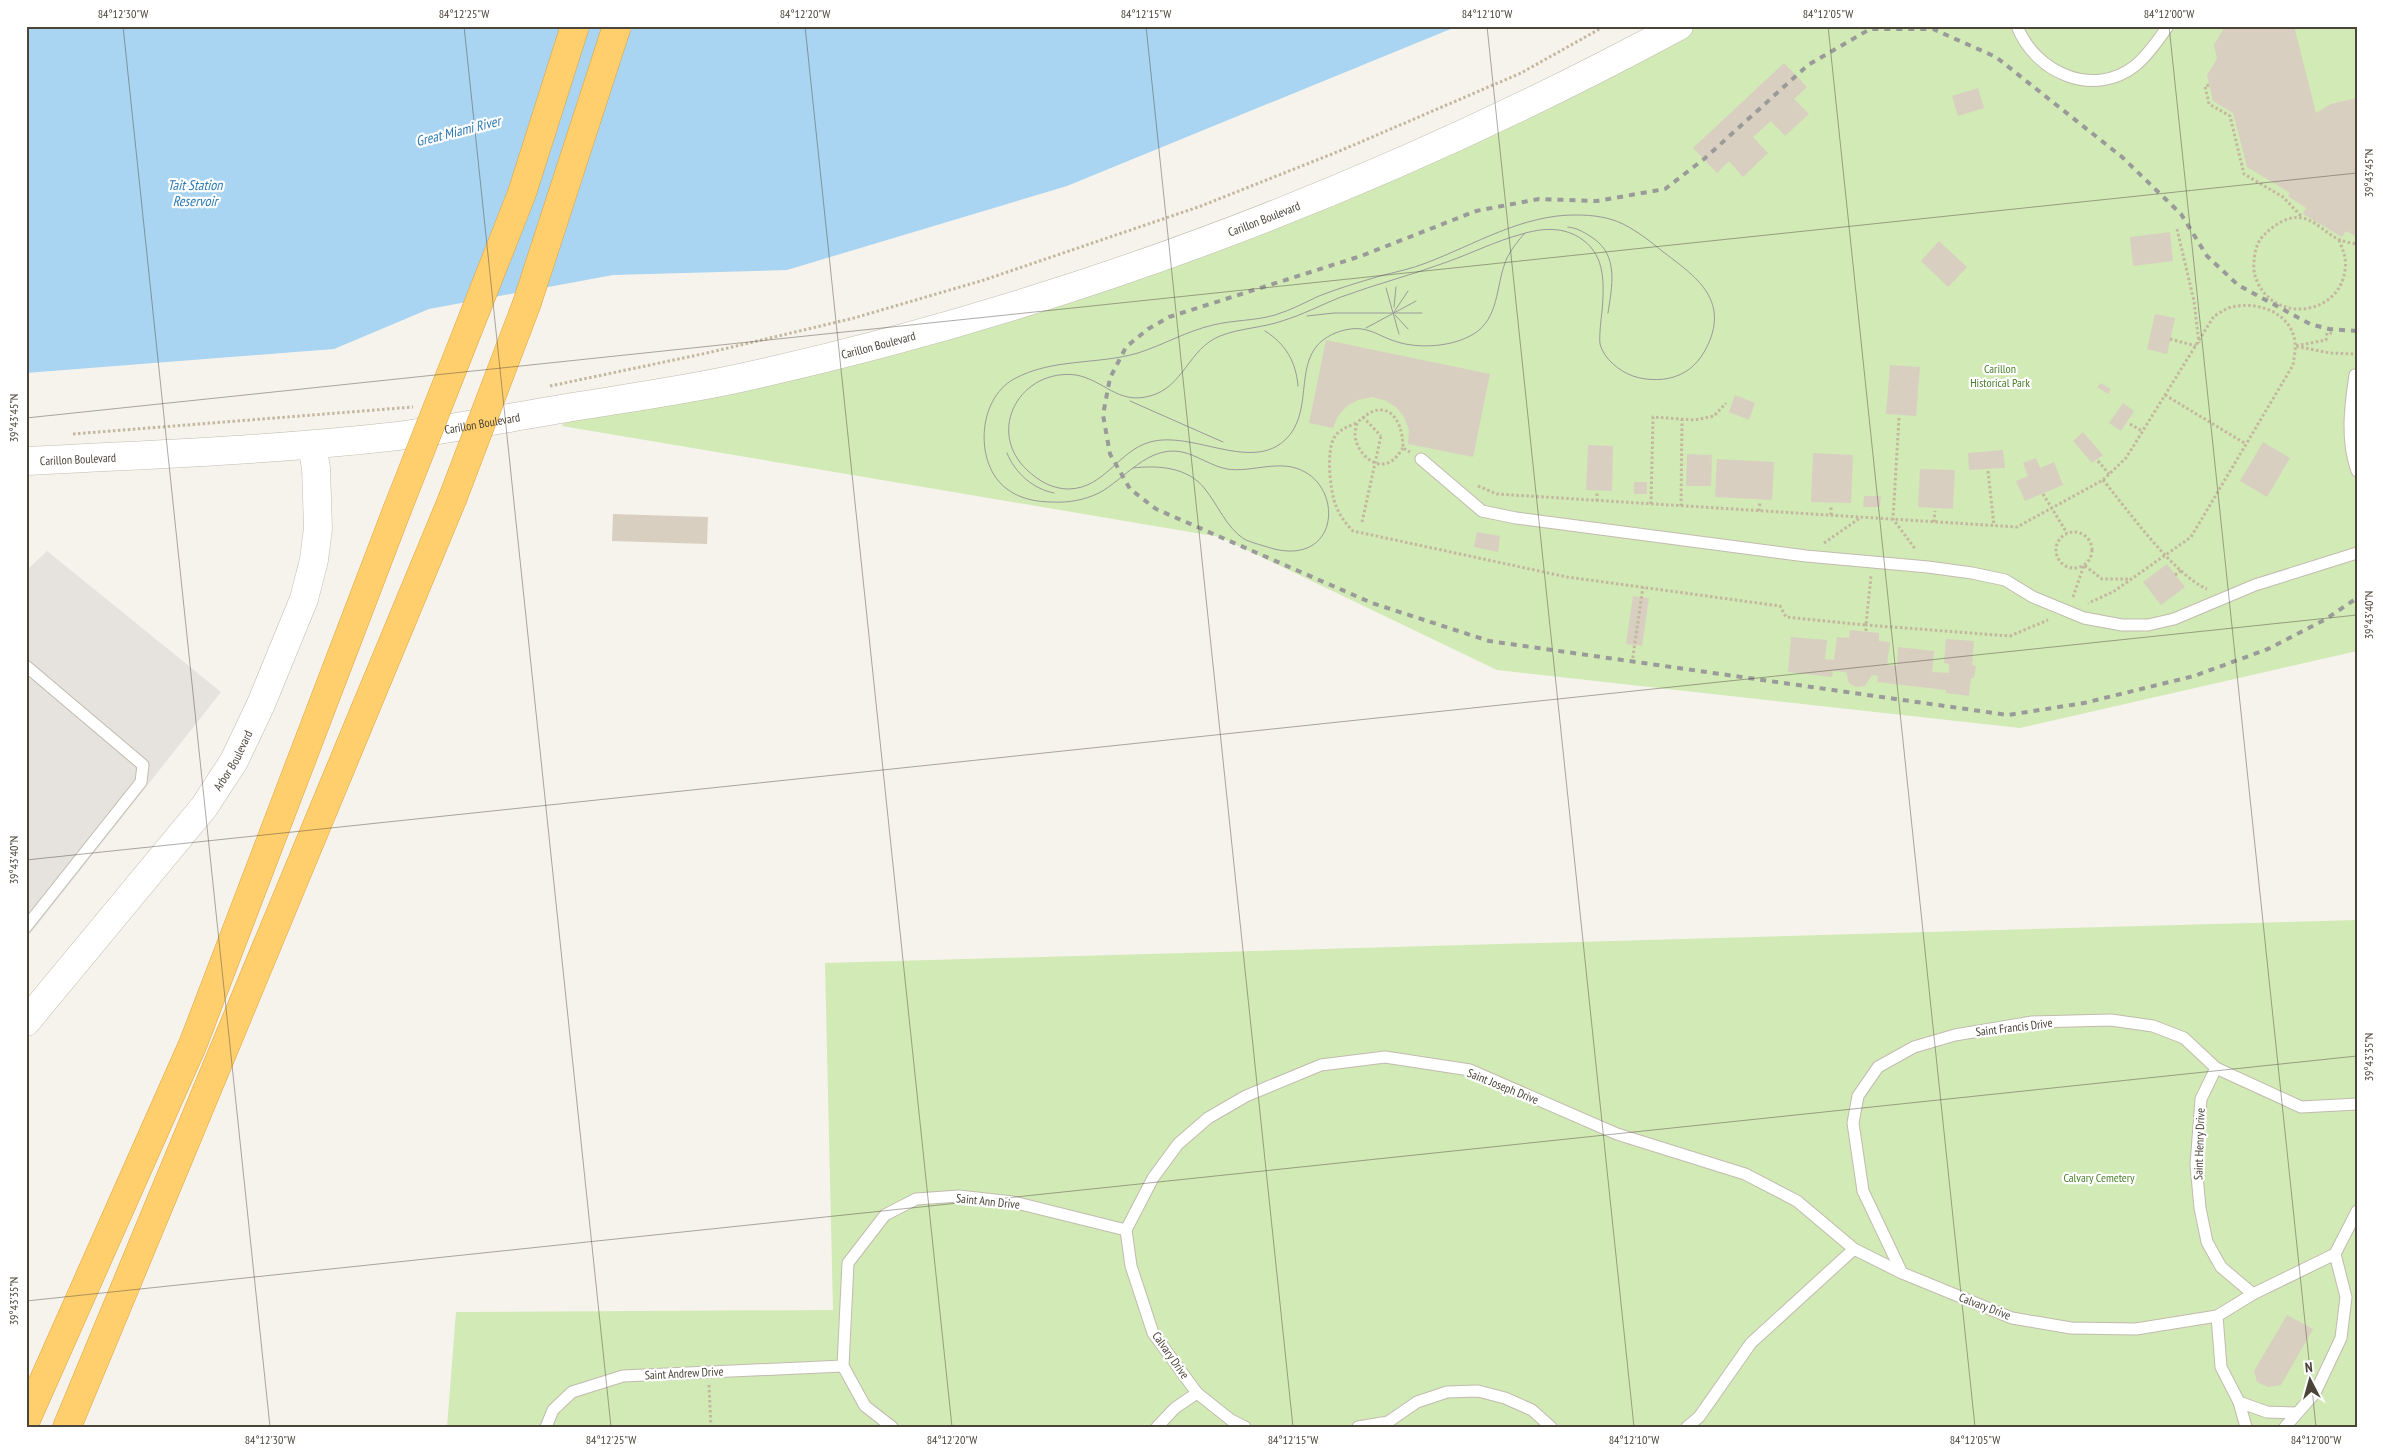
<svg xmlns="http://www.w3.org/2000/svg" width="2383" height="1453" viewBox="0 0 2383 1453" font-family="'PT Sans Narrow',sans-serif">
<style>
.industrial{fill:#e6e2dd}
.green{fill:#d2eab5}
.water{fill:#a9d4f2}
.building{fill:#d8cfc1}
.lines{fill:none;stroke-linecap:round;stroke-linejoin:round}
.service-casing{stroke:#c2bbae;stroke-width:13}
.tertiary-casing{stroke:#c2bbae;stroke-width:29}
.motorway-casing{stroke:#e0a43c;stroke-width:29}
.path{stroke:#c4b79f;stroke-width:3;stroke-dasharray:2.5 2.5;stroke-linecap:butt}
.service{stroke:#fff;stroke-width:11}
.tertiary{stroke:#fff;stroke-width:28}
.motorway{stroke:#ffcf6e;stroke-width:28}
.tram{stroke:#9a9a9a;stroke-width:1}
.rail{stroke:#9a9a9a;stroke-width:4;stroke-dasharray:6 6;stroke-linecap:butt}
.motorway-bridge-casing{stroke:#e0a43c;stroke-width:29;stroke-linecap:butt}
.path-bridge{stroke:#c4b79f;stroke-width:3;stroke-dasharray:2.5 2.5;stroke-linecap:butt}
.motorway-bridge{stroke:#ffcf6e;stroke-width:28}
.ticks{fill:none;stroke:#4b4439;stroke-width:1;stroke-opacity:0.45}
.labels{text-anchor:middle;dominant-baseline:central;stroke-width:4.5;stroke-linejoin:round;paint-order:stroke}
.street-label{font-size:12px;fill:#4b4439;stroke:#fff}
.park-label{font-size:12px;fill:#4a7f2a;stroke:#fff}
.water-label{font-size:14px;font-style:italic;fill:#2e7ab2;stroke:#fff}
.neatline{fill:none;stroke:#4b4439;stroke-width:2}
.ticks-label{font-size:12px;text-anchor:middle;fill:#4b4439}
</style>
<rect width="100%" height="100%" fill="#f6f3ec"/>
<polygon class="industrial" points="47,551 221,692 26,939 26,571"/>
<g class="green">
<polygon points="1679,26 2357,26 2357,651 2020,728 1497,670 1220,537 562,426 574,406 1123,270"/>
<polygon points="2357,920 2357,1427 447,1427 456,1312 833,1310 825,963"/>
</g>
<polygon class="water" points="26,26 1458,26 1067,186 787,270 613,275 429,309 334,349 26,373"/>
<g class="building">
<polygon points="2225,26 2294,26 2316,113 2331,104 2357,98 2357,237 2346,231 2342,237 2303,214 2306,208 2288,196 2290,193 2247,167 2233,113 2213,101 2207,75 2217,59 2214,45"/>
<polygon points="1784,63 1807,87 1794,99 1809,114 1785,136 1771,121 1753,137 1768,153 1743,177 1729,161 1717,173 1693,148"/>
<polygon points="1978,88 1984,108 1958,116 1952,96"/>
<polygon points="2170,232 2173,261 2133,266 2130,237"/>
<polygon points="1939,241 1967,267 1948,287 1921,261"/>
<polygon points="2155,314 2175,318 2167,354 2147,349"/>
<polygon points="1326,340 1490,374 1473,457 1408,444 1409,430 1404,417 1396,407 1384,400 1372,397 1358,400 1347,406 1338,416 1333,428 1309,423"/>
<polygon points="1890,365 1920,367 1916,416 1886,414"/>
<polygon points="2101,383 2111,389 2108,394 2097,387"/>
<polygon points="1735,395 1755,403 1749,420 1729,412"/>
<polygon points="2123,403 2134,411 2121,431 2109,423"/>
<polygon points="2083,432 2103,455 2092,463 2073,441"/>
<polygon points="2263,442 2290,458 2267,497 2240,481"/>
<polygon points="1588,445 1613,446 1612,491 1586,490"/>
<polygon points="2003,450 2005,468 1969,470 1968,453"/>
<polygon points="1813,453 1853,455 1851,503 1811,502"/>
<polygon points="1687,454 1712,455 1711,486 1686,486"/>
<polygon points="2036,458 2040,468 2054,462 2063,485 2025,501 2016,481 2028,476 2023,463"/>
<polygon points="1717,459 1774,462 1772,500 1715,497"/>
<polygon points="1920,469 1955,470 1953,509 1918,507"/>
<rect x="1634" y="482" width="13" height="12"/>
<polygon points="1864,496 1881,496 1880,507 1863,507"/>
<polygon points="613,514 708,517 707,544 612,541"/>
<polygon points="1477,532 1500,536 1498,552 1474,547"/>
<polygon points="2167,564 2185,587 2161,605 2143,582"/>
<polygon points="1633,596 1649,598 1642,646 1626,644"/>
<polygon points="1850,630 1879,633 1879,641 1890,642 1887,665 1897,666 1898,647 1934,651 1932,672 1949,673 1949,664 1944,663 1946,639 1974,641 1972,665 1976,666 1974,678 1971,678 1969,696 1946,693 1946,690 1877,682 1878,676 1872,675 1865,686 1856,687 1849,683 1846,672 1833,671 1832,677 1788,672 1791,637 1827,640 1825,659 1834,660 1837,637 1849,638"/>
<polygon points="2287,1315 2313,1329 2281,1385 2268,1387 2257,1382 2254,1371"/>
</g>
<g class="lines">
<g class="service-casing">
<g id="service">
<path d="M2017 26C2035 73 2094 99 2136 65 2149 54 2159 39 2168 26"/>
<path d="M2355 375C2350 408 2346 440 2357 471"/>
<polyline points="1421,459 1482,511 1516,518 1806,556 1928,567 1972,573 2005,580 2033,597 2084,618 2122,625 2148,625 2174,619 2255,585 2357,553"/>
<polyline points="26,666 143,765 141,782 26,927"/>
<polyline points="2216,1068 2201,1099 2196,1165 2200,1208 2207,1242 2221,1267 2253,1294"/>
<polyline points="1126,1230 1153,1178 1178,1144 1208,1118 1246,1096 1321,1065 1385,1057 1470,1070 1617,1134 1745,1174 1797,1201 1854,1249 1902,1273 2012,1318 2071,1328 2136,1329 2217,1316 2253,1294 2335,1254 2357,1211"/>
<polyline points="1126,1230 1131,1266 1153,1333 1197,1393 1231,1420 1245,1427"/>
<polyline points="1902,1273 1863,1191 1853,1123 1858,1096 1878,1067 1914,1047 1955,1035 2032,1022 2111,1020 2153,1026 2184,1038 2216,1068 2301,1107 2357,1104"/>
<polyline points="2217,1316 2221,1367 2239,1402 2246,1427"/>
<polyline points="2239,1402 2267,1412 2297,1413"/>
<polyline points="546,1427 553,1410 572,1392 623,1376 843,1366"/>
<polyline points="892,1427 865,1406 843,1366 848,1263 885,1215 916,1199 959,1196 1013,1202 1126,1230"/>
<polyline points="1157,1427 1175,1408 1197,1393"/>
<polyline points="1358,1427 1388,1422 1417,1402 1447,1392 1478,1391 1505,1398 1532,1410 1551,1427"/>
<polyline points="1687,1427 1699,1417 1751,1343 1854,1249"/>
<polyline points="2285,1427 2315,1393 2341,1338 2346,1297 2335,1254"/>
</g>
</g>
<g class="tertiary-casing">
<g id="tertiary">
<path id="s1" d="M26 461C150 455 274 450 398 436 452 429 507 418 561 409 620 399 681 391 740 378 1067 306 1384 185 1679 26"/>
<path id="s2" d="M26 1022 204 807 234 761 261 704 304 599 314 560 318 528 316 468 312 445"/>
</g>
</g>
<g class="motorway-casing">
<g id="motorway">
<polyline points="26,1420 193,1044 397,510"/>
<polyline points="67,1427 452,500"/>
</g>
</g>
<g class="path">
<polyline points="2209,85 2205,86 2209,104 2230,116 2244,174 2283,197 2302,217"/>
<polyline points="2177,229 2194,301 2199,343"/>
<path d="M2339 240C2343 250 2347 259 2345 270 2340 313 2281 323 2260 287 2255 279 2253 270 2254 261 2255 251 2257 241 2265 234 2274 225 2289 215 2302 218 2315 220 2327 234 2338 239 2344 242 2351 243 2357 244"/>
<polyline points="2332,333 2327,333 2326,340 2295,346 2330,353 2355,354"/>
<polyline points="2170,339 2196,346"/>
<polyline points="550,386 707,353 854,318 984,280 1201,206 1342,150 1521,73 1605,26"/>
<polyline points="2165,395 2246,444"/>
<polyline points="1363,417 1381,436"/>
<polyline points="1899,418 1893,519 1916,550"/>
<path d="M1356 423C1348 427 1339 429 1334 438 1326 452 1330 491 1336 506 1340 516 1346 524 1353 531L1567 577 1780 606 1786 617 1866 625 1871 576"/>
<polyline points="2130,424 2142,431"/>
<polyline points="73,434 413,407"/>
<path d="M1403 448C1400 452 1397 457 1393 460 1376 473 1356 452 1355 435 1355 431 1356 427 1357 423 1384 395 1403 416 1403 448L1410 452"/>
<polyline points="2098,461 2109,474"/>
<polyline points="1988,471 1994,526"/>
<path d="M2103 480C2127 509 2174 575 2207 589"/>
<path d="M1478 486 1497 494 2017 527 2103 480 2126 458 2214 316C2220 313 2226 308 2232 307 2257 301 2291 312 2295 342 2296 349 2294 358 2293 365L2191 537 2113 592 2088 603"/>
<polyline points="2043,494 2067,533"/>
<polyline points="1597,501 1597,493"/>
<polyline points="1651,504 1653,417 1695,420 1714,416 1726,403"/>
<polyline points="1681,506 1682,419"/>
<polyline points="1759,511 1760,503"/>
<polyline points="1831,515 1831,505"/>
<polyline points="1934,522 1935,511"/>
<circle cx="2074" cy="550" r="18"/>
<polyline points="1824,543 1860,518"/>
<polyline points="2175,575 2182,570"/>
<polyline points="2073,597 2084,565 2102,579 2131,579"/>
<polyline points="1866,631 1866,625 2010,636 2048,620"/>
<polyline points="1632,663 1643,587"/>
<polyline points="709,1385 711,1427"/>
</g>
<use href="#service" class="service"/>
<use href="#tertiary" class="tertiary"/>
<use href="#motorway" class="motorway"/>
<g class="tram">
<path d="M1568 227C1578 228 1585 233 1593 238 1619 256 1612 286 1608 313"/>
<polyline points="1386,288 1399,334"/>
<polyline points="1394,307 1396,287"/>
<polyline points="1394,312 1408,291"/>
<polyline points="1395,315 1408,329"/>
<polyline points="1307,316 1334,313 1422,313"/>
<polyline points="1366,328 1416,301"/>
<path d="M1265 331C1286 344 1296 362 1298 386"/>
<polyline points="1130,401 1223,442"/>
<path d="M1007 453C1015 473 1033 489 1054 493"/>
<path d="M1133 468C1158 465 1188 467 1205 489 1218 505 1226 527 1244 539 1249 542 1268 547 1274 549 1337 564 1343 493 1305 472 1281 458 1252 473 1227 469 1211 466 1197 455 1182 452 1148 445 1125 479 1099 493 1084 500 1069 503 1052 502 1037 502 1020 499 1007 489 974 465 977 399 1014 379 1052 358 1097 365 1138 353 1163 345 1187 331 1213 325 1233 320 1254 321 1275 315 1291 310 1304 303 1319 296 1339 288 1360 282 1380 276 1395 272 1411 269 1426 263 1474 245 1523 214 1577 215 1592 215 1609 217 1623 224 1637 231 1650 241 1662 251 1692 274 1727 296 1710 340 1704 355 1694 369 1679 375 1666 381 1647 381 1633 376 1619 371 1604 359 1600 344 1599 338 1601 318 1602 312 1604 285 1606 257 1583 240 1564 226 1542 228 1522 234 1496 241 1472 253 1447 262 1412 275 1376 284 1341 297 1321 305 1302 315 1282 321 1262 328 1240 328 1220 336 1188 349 1184 387 1150 396 1118 405 1104 380 1076 375 1021 368 985 430 1027 470 1039 481 1052 489 1069 489 1105 488 1118 451 1150 442 1193 430 1253 474 1287 438 1318 405 1286 348 1341 331 1368 323 1377 337 1401 343 1424 349 1458 346 1478 331 1500 313 1496 282 1507 258 1512 248 1518 241 1525 233"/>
</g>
<polyline class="rail" points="2357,331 2329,329 2310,324 2238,285 2207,256 2181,214 2122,157 1996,57 1933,29 1870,29 1808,65 1704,159 1665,189 1597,201 1539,199 1476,211 1361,256 1169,317 1148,329 1126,347 1110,378 1103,415 1110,454 1130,489 1156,509 1372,603 1489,641 2008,715 2084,703 2194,676 2268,649 2326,619 2357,598"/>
<g class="motorway-bridge-casing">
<g id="motorway-bridge">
<polyline points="452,500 527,303 617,26"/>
<polyline points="397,510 522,193 575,26"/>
</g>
</g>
<polyline class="path-bridge" points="1362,522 1381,436"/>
<use href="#motorway-bridge" class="motorway-bridge"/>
</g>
<path class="ticks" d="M123 26 270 1427M464 26 611 1427M805 26 952 1427M1146 26 1293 1427M1487 26 1634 1427M1828 26 1975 1427M2169 26 2316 1427M26 418 2357 173M26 860 2357 615M26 1301 2357 1056"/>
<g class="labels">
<g class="street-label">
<text stroke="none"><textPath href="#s1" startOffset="1268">Carillon Boulevard</textPath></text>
<text stroke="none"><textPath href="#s1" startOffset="862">Carillon Boulevard</textPath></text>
<text stroke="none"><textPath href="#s1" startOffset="458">Carillon Boulevard</textPath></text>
<text stroke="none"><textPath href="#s1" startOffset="52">Carillon Boulevard</textPath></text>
<text stroke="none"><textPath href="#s2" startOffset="334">Arbor Boulevard</textPath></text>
<text transform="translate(2014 1027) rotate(-7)">Saint Francis Drive</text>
<text transform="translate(1503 1086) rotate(22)">Saint Joseph Drive</text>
<text transform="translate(2199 1144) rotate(-88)">Saint Henry Drive</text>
<text transform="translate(988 1201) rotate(6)">Saint Ann Drive</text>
<text transform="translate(1985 1306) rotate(21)">Calvary Drive</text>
<text transform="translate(1171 1355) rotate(55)">Calvary Drive</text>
<text transform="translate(684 1373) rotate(-3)">Saint Andrew Drive</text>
</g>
<g class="park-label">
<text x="2000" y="368">Carillon<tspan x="2000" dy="14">Historical Park</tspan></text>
<text x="2099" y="1177">Calvary Cemetery</text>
</g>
<g class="water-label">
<text transform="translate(458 131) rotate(-14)">Great Miami River</text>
<text x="195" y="185">Tait Station<tspan x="195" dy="16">Reservoir</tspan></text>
</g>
</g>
<rect width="2383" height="1453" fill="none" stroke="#ffffff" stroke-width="55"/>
<g transform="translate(2310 1380) rotate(354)" stroke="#ffffff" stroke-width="4" paint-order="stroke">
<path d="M0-4L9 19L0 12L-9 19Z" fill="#4b4439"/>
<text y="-8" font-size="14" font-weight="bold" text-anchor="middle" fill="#4b4439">N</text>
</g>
<rect x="28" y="28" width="2328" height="1398" class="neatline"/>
<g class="ticks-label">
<text x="123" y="18">84°12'30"W</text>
<text x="464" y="18">84°12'25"W</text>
<text x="805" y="18">84°12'20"W</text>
<text x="1146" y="18">84°12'15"W</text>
<text x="1487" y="18">84°12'10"W</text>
<text x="1828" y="18">84°12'05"W</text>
<text x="2169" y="18">84°12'00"W</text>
<text transform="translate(2369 173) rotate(-90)" y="4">39°43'45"N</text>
<text transform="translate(14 418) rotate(-90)" y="4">39°43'45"N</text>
<text transform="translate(2369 615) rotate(-90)" y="4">39°43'40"N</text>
<text transform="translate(14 860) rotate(-90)" y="4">39°43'40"N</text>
<text transform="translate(2369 1057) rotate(-90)" y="4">39°43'35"N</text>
<text transform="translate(14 1301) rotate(-90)" y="4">39°43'35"N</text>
<text x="270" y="1444">84°12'30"W</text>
<text x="611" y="1444">84°12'25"W</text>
<text x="952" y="1444">84°12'20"W</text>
<text x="1293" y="1444">84°12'15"W</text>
<text x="1634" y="1444">84°12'10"W</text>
<text x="1975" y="1444">84°12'05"W</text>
<text x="2316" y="1444">84°12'00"W</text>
</g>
</svg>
